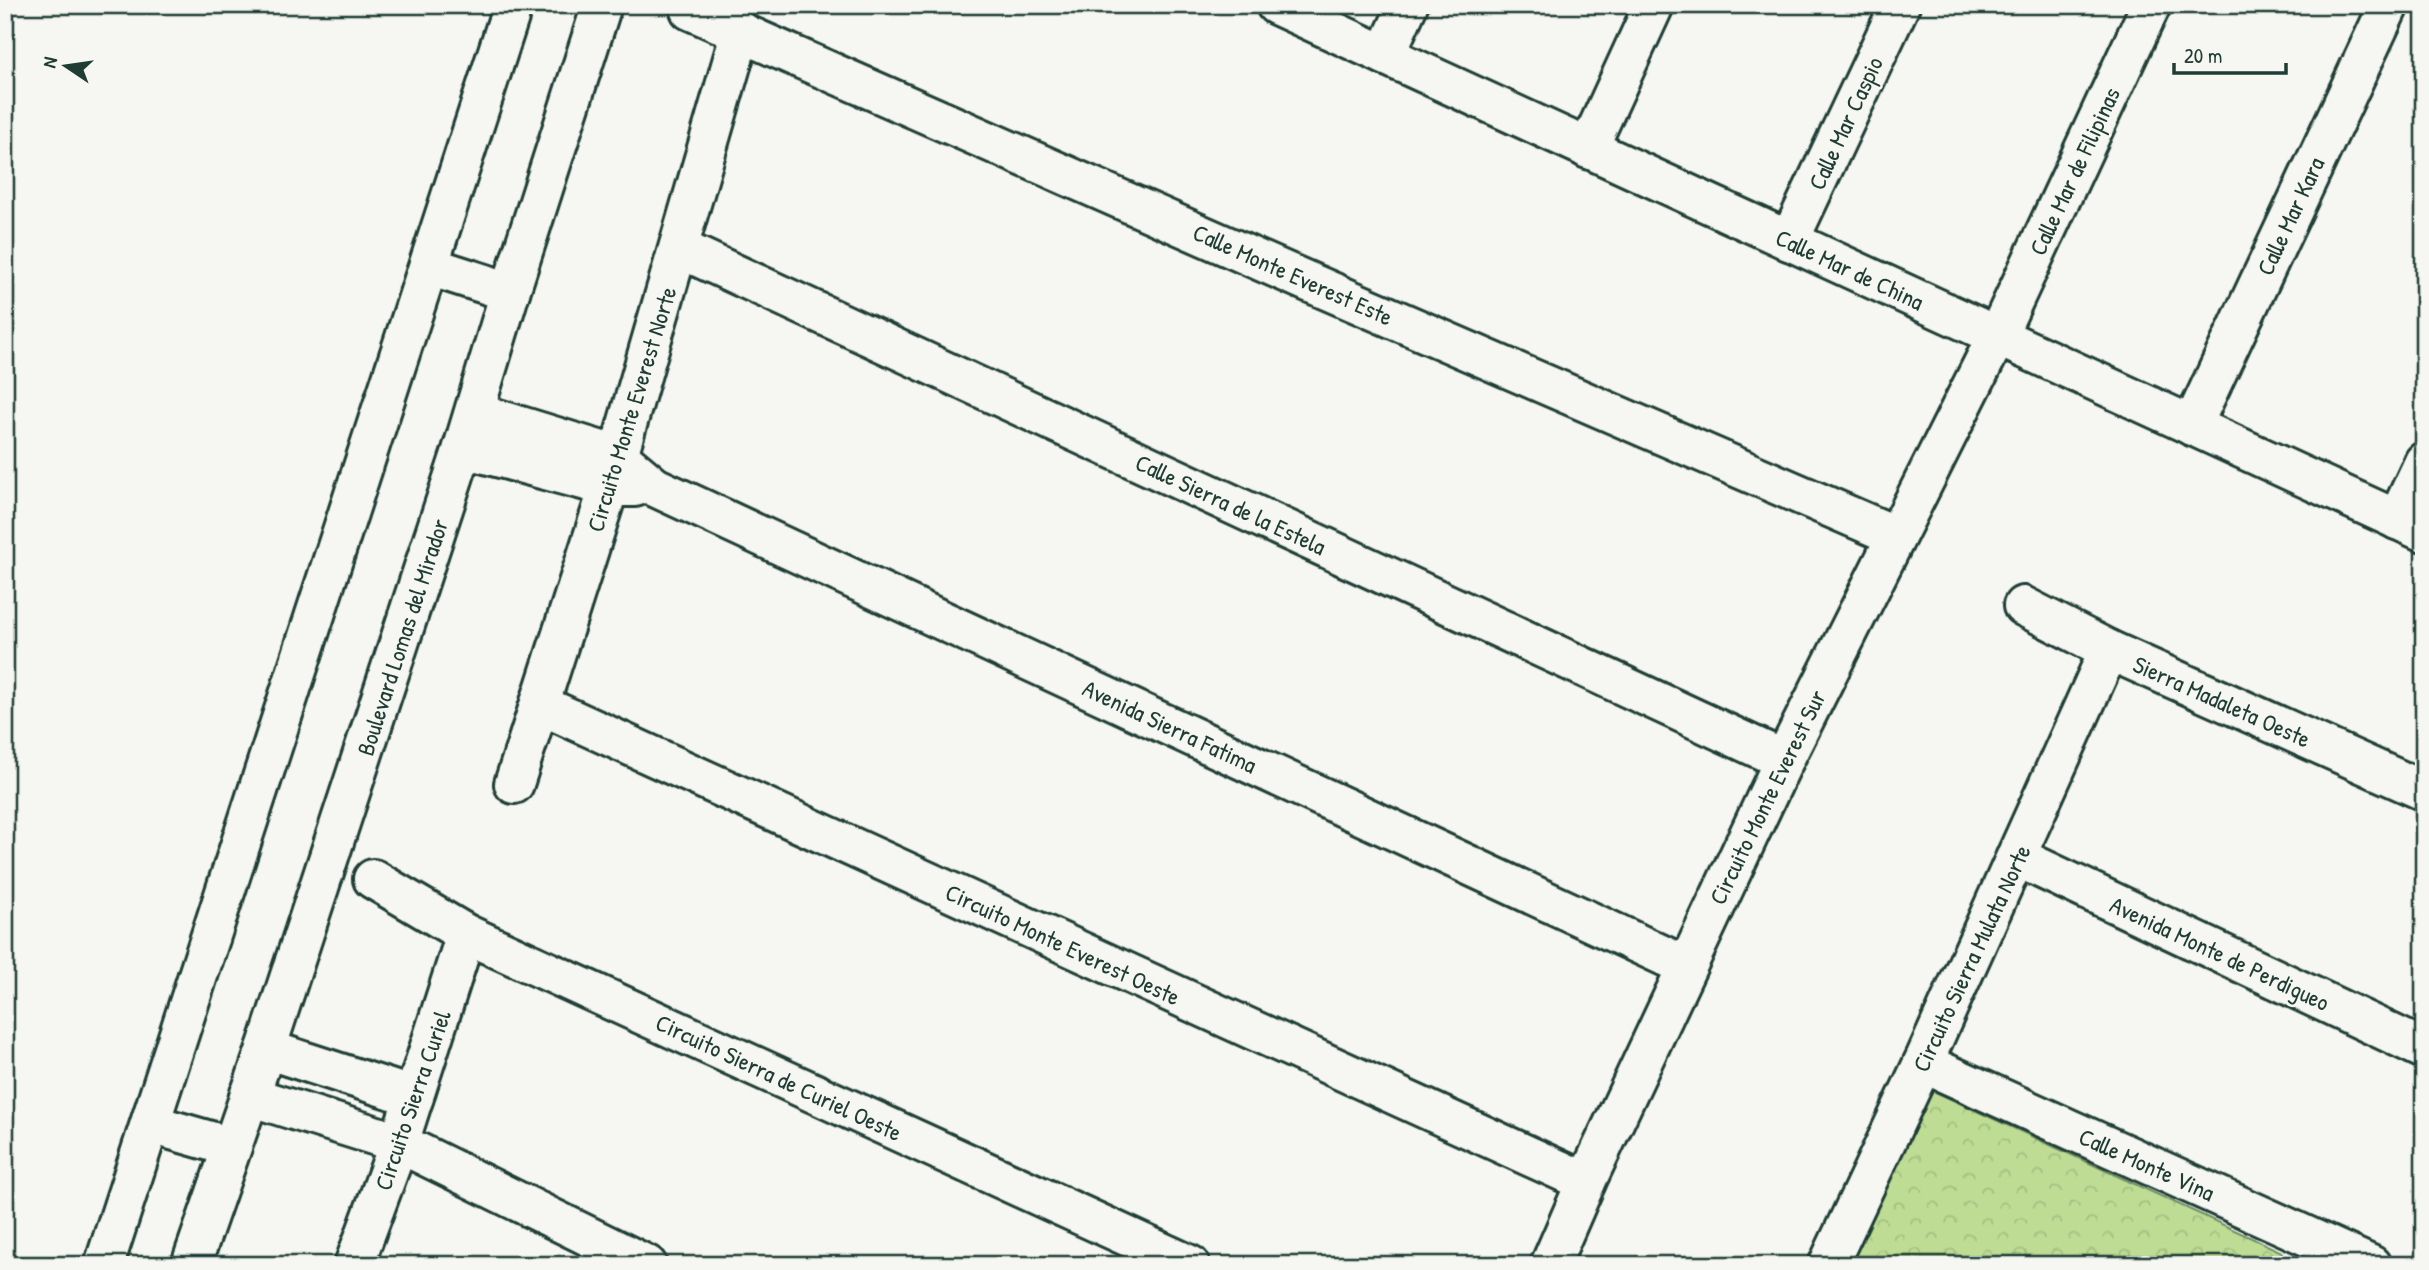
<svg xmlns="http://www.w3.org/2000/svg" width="2429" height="1270" viewBox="0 0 2429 1270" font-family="'Patrick Hand',sans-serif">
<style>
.forest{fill:url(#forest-crowns);stroke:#6e8c64;stroke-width:2}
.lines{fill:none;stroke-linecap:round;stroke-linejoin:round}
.minor-casing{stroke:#1f3d34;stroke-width:44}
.minor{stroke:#f6f6f2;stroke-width:38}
.labels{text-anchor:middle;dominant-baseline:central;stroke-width:5;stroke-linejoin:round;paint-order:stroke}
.street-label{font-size:24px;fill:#1f3d34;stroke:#f6f6f2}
</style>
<defs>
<pattern id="forest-crowns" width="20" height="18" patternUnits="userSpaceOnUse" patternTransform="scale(1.75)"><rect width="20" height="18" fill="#bedc94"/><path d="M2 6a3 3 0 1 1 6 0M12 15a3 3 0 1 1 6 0" fill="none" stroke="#a3be80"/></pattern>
</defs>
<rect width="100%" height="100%" fill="#f6f6f2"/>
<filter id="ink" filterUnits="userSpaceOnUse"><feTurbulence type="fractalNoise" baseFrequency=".0143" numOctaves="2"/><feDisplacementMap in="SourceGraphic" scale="14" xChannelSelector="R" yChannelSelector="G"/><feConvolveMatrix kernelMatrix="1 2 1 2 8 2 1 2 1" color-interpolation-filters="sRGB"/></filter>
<g filter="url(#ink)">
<polygon class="forest" points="1931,1090 2282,1252 2289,1262 2287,1265 1849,1265"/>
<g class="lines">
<g class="minor-casing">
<g id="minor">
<polyline points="1276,5 2424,532"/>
<polyline points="690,10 1304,280 1896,536"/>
<polyline points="1385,55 1408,5"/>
<polyline points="1588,149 1654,5"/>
<polyline points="1789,241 1900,5"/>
<polyline points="679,248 1784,760"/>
<polyline points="429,266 510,292"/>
<polyline points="475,412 618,456 655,487 1686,966"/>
<polyline points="2192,426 2389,5"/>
<polyline points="463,448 609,487 635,487"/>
<polyline points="2397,520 2424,462"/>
<polyline points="2023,606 2109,650 2424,791"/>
<polyline points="541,705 1586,1182"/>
<polyline points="514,784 609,487 741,31"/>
<polyline points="2017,857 2424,1049"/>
<polyline points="373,879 466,934 1190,1265"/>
<polyline points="266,1049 414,1097"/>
<polyline points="1923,1063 2371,1265"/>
<polyline points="249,1096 399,1143 647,1265"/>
<polyline points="151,1124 231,1147"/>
<polyline points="104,1265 513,5"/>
<polyline points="191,1265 266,1049 463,448 510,292 602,5"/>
<polyline points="354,1265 399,1143 466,934"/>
<polyline points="1550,1265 1586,1182 1784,760 1997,336 2151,5"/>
<polyline points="1828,1265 1923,1063 2109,650"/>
</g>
</g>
<use href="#minor" class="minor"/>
</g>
</g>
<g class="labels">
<g class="street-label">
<text transform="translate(1845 123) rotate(-65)">Calle Mar Caspio</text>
<text transform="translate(2074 171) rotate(-65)">Calle Mar de Filipinas</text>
<text transform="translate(2290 216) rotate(-65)">Calle Mar Kara</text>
<text transform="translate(1850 269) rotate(25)">Calle Mar de China</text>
<text transform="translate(1293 274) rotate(24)">Calle Monte Everest Este</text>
<text transform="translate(631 409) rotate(-73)">Circuito Monte Everest Norte</text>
<text transform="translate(1231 504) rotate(25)">Calle Sierra de la Estela</text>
<text transform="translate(402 637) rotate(-72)">Boulevard Lomas del Mirador</text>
<text transform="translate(2222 701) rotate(24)">Sierra Madaleta Oeste</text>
<text transform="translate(1170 726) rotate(25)">Avenida Sierra Fatima</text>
<text transform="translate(1767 797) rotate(-64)">Circuito Monte Everest Sur</text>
<text transform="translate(1063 944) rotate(25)">Circuito Monte Everest Oeste</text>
<text transform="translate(2220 953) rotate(25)">Avenida Monte de Perdigueo</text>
<text transform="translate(1971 958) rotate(-65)">Circuito Sierra Mulata Norte</text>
<text transform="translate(779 1077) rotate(25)">Circuito Sierra de Curiel Oeste</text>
<text transform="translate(412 1100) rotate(-71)">Circuito Sierra Curiel</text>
<text transform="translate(2147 1164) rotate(24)">Calle Monte Vina</text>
</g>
</g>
<rect width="2429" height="1270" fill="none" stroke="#f6f6f2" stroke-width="28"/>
<rect x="14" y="14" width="2401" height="1242" fill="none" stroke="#1f3d34" stroke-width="2.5" filter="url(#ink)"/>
<g transform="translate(66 66) rotate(283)" stroke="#f6f6f2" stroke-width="5" paint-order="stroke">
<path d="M0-5L12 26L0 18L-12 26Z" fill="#1f3d34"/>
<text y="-10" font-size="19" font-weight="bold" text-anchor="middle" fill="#1f3d34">N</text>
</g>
<path d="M2174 63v10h112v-10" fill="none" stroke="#1f3d34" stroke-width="3.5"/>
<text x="2184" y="63" font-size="21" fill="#1f3d34" stroke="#f6f6f2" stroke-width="5" paint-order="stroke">20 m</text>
</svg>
